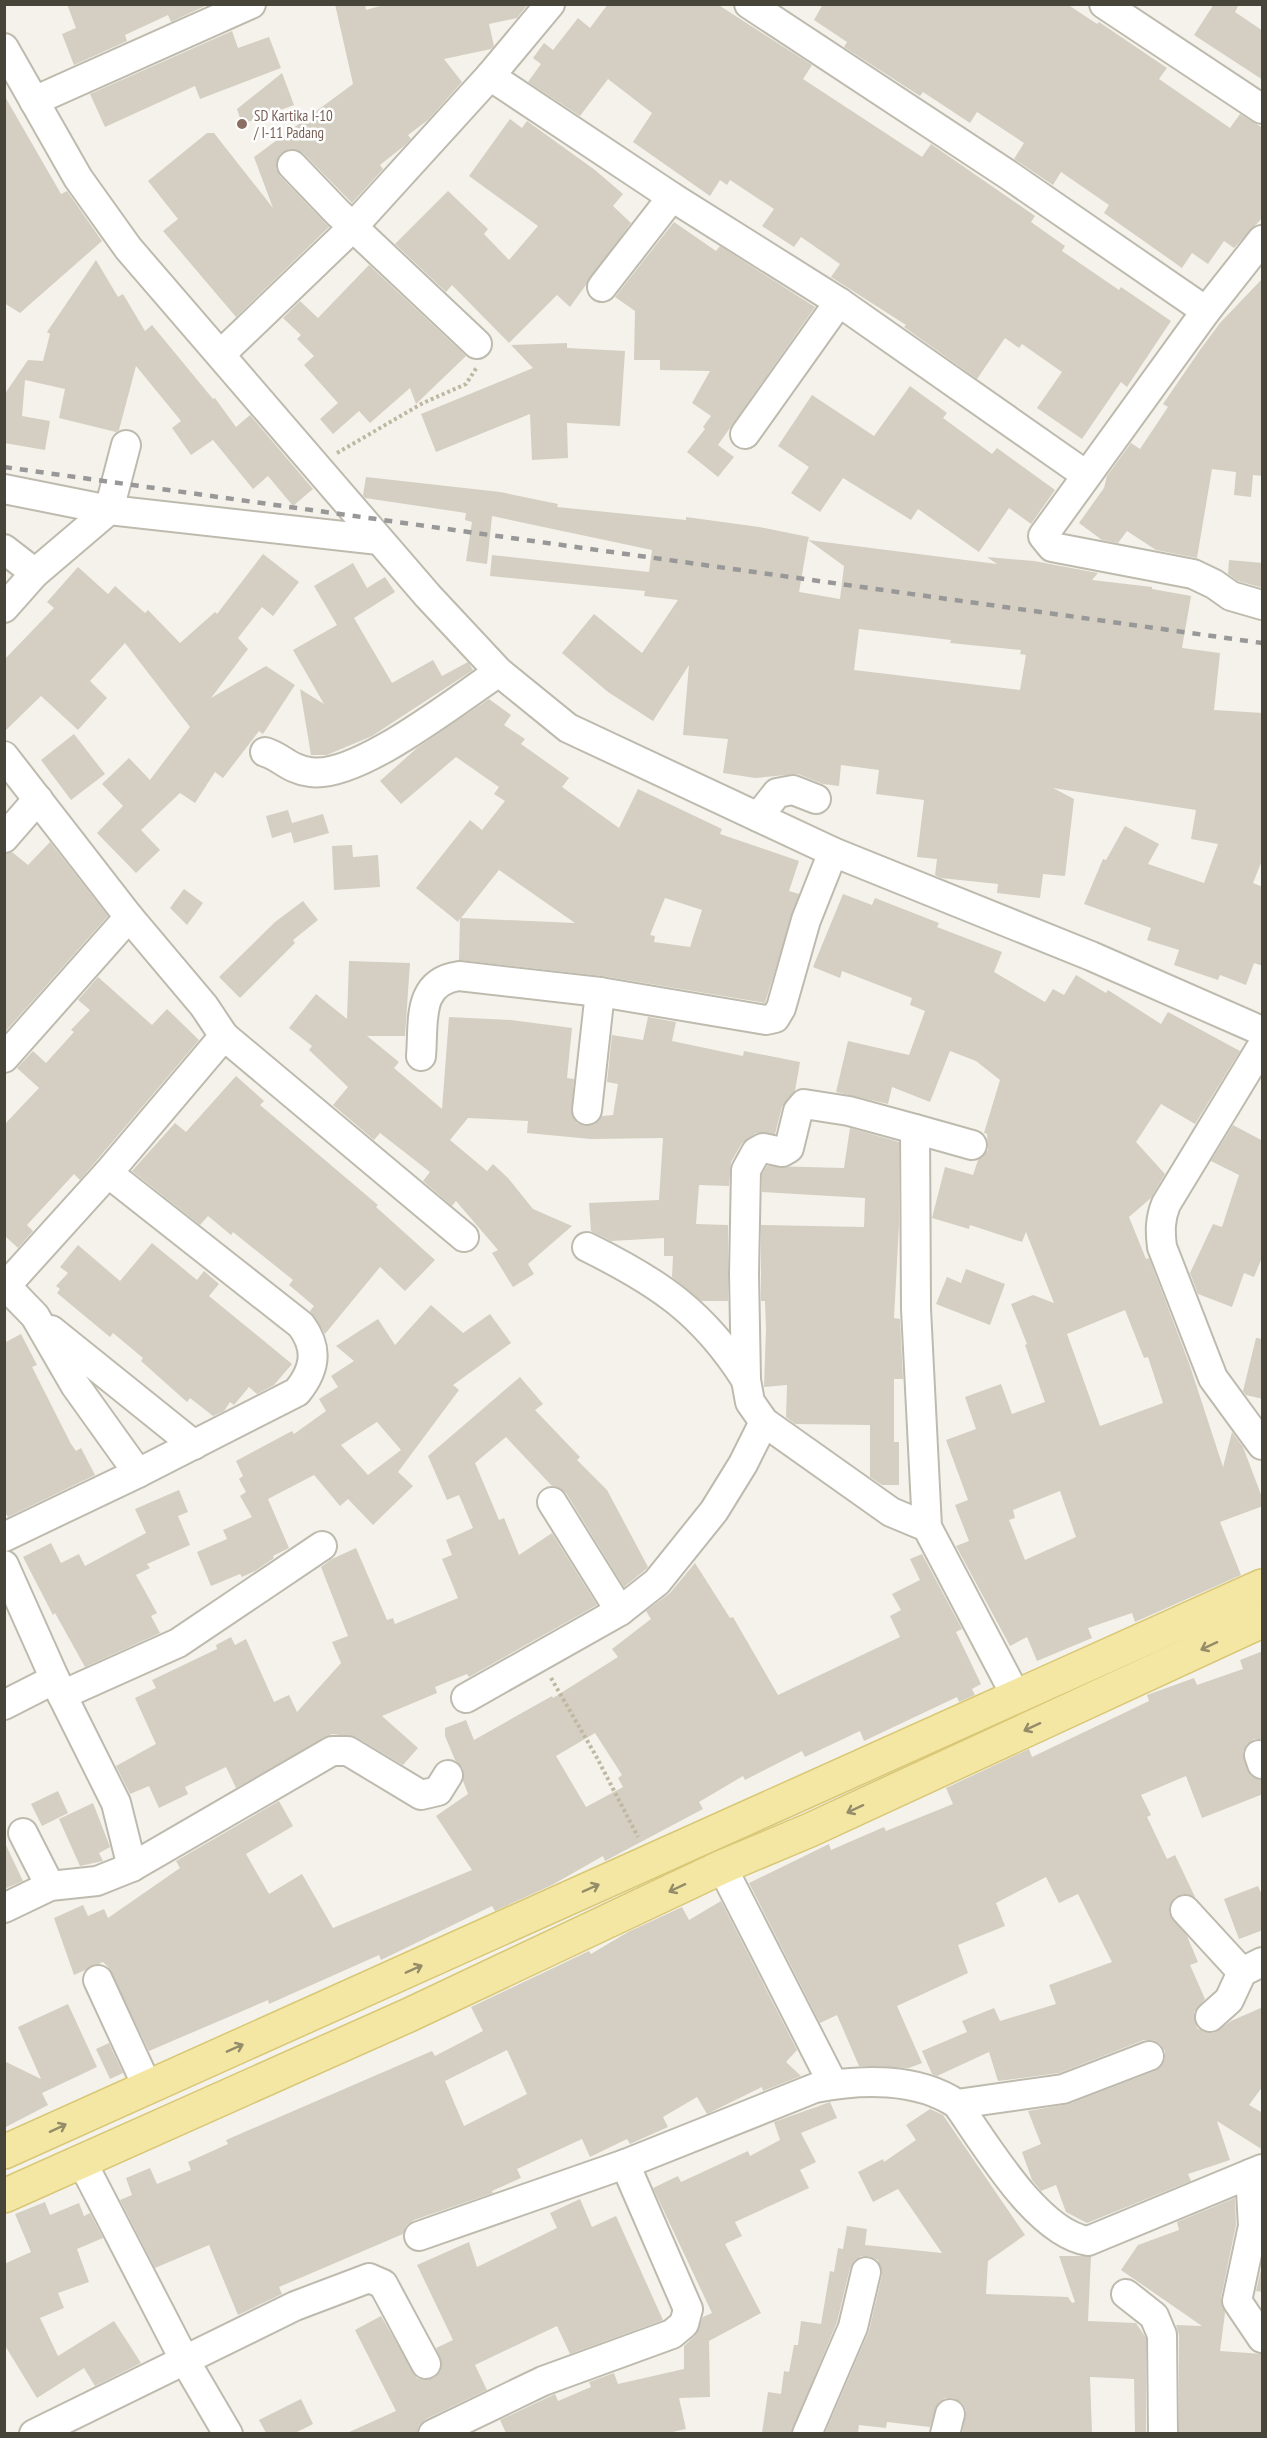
<svg xmlns="http://www.w3.org/2000/svg" width="1267" height="2438" viewBox="0 0 1267 2438" font-family="'PT Sans Narrow',sans-serif">
<style>
.building{fill:#d4cfc2;fill-rule:evenodd}
.lines{fill:none;stroke-linecap:round;stroke-linejoin:round}
.minor-casing{stroke:#bebbae;stroke-width:32}
.major-casing{stroke:#d8c775;stroke-width:36}
.path{stroke:#bfb8a1;stroke-width:4;stroke-dasharray:3 3;stroke-linecap:butt}
.minor{stroke:#fff;stroke-width:28}
.major{stroke:#f4e7a4;stroke-width:33}
.rail{stroke:#989898;stroke-width:4.5;stroke-dasharray:8 8;stroke-linecap:butt}
.oneway{stroke:#958d6a}
.education-dot{fill:#8d6e63;stroke:#fff;stroke-width:2}
.labels{text-anchor:middle;dominant-baseline:central;stroke-width:5;stroke-linejoin:round;paint-order:stroke}
.education-label{font-size:15px;fill:#785e54;stroke:#fff;text-anchor:start}
</style>
<rect width="100%" height="100%" fill="#f4f2eb"/>
<g class="building">
<polygon points="67,4 209,4 171,22 168,15 125,35 127,41 74,65 62,34 76,28"/>
<polygon points="335,4 365,4 366,10 387,4 528,4 517,18 489,24 494,46 491,49 444,59 462,82 428,120 408,135 411,139 404,146 380,165 383,169 352,203 303,153 289,149 280,154 276,168 280,176 329,227 236,317 163,231 178,219 148,181 207,133 214,133 273,208 254,157 353,84"/>
<polygon points="608,4 717,4 812,65 803,79 922,157 931,144 1035,216 1031,222 1065,246 1062,251 1119,290 1121,287 1171,321 1127,387 1121,382 1082,439 1037,408 1062,372 1022,344 1019,348 1005,338 977,379 904,327 906,325 831,277 840,264 801,237 794,247 762,226 774,209 730,180 727,185 720,180 710,196 633,142 652,113 608,79 580,116 528,82 541,64 533,58 544,43 553,50 578,18 590,28"/>
<polygon points="823,4 1067,4 1097,24 1099,22 1167,68 1159,79 1230,128 1240,114 1263,128 1263,217 1234,248 1224,241 1208,264 1192,253 1182,268 1104,213 1109,205 1061,172 1053,185 1014,159 1024,143 977,112 970,123 923,92 920,96 844,47 847,42 814,20"/>
<polygon points="1214,4 1239,4 1235,12 1263,31 1263,80 1194,35"/>
<polygon points="232,31 238,48 269,37 281,68 200,99 195,86 105,127 90,94"/>
<polygon points="282,73 294,105 242,124 237,109"/>
<polygon points="4,95 61,194 67,191 102,241 20,313 4,303"/>
<polygon points="510,119 522,128 527,121 595,170 623,194 613,206 631,223 570,307 557,295 509,343 452,285 446,292 395,244 448,191 488,229 484,234 509,260 538,226 469,176"/>
<polygon points="674,222 716,251 720,246 815,307 718,445 734,457 718,477 687,452 705,429 703,427 711,416 692,403 710,371 660,370 660,360 634,360 635,311 615,297"/>
<polygon points="96,260 118,297 123,294 145,331 152,325 213,399 215,398 236,427 250,415 313,489 293,506 268,476 253,489 213,440 191,455 172,428 181,421 136,366 119,430 116,432 59,418 65,389 25,380 22,416 50,421 45,450 4,443 4,395 28,360 43,361 50,334 47,332"/>
<polygon points="369,265 466,356 416,404 410,388 370,423 359,411 333,434 320,419 338,403 304,365 314,356 297,339 301,335 283,318 300,301 318,318"/>
<polygon points="1263,278 1263,476 1253,475 1251,497 1234,495 1236,472 1212,469 1197,558 1156,550 1127,531 1118,543 1102,540 1079,523 1104,488 1107,476 1131,443 1140,449 1168,407 1163,404 1200,350 1220,323"/>
<polygon points="567,343 567,348 625,351 620,426 567,423 568,458 532,460 530,414 436,452 421,414 533,368 511,345"/>
<polygon points="910,386 947,413 943,418 992,454 997,448 1055,490 1031,524 1009,508 979,552 918,509 911,520 843,478 820,512 791,493 809,467 778,446 812,395 874,436"/>
<path d="M366 477 500 492 558 504 557 507 686 520V517L759 527 809 537 808 540 997 564 987 557 1034 561 1098 573 1092 580 1152 587V589L1191 596 1182 648 1220 653 1214 710 1263 713V858L1253 883 1263 887V966L1254 963 1246 985 1220 975 1218 980 1174 965 1179 950 1147 940 1151 928 1084 904 1103 859 1106 860 1125 826 1159 844 1148 864 1204 883 1218 844 1191 839 1196 810 1053 788 1074 799 1065 876 1043 874 1040 898 997 893 998 884 941 878 935 875 937 859 917 857 924 800 876 794 879 770 841 765 839 786 823 784 798 774 755 778 723 773 728 739 683 735 689 665 653 721 608 692 562 653 594 614 642 653 678 600 644 596 645 591 490 576 492 555 649 572 652 550 492 516 487 564 466 561 472 522 465 520 466 513 365 498 363 495ZM808 540 844 566 840 599 799 592ZM859 629 951 640 950 643 1021 650 1020 654 1026 655 1020 690 854 670Z"/>
<polygon points="263,554 299,582 273,616 262,607 238,638 248,649 211,698 266,666 295,685 263,734 259,731 223,778 215,772 195,803 180,793 141,830 160,850 136,873 97,833 123,806 102,784 129,758 150,780 190,727 125,643 90,681 107,698 78,730 41,696 4,732 4,660 54,608 47,602 78,567 108,594 115,586 145,613 148,610 180,643 215,612 217,614"/>
<polygon points="1229,560 1263,563 1263,588 1238,581 1228,574"/>
<polygon points="353,563 367,588 385,577 395,592 354,618 392,683 433,660 442,676 468,662 473,670 372,736 327,755 311,755 300,689 324,704 293,650 337,625 314,586"/>
<path d="M489 699 511 715 504 725 525 739 521 744 569 778 562 787 619 828 638 789 722 829 720 834 799 861 789 891 799 894 765 1003 602 976 459 960 460 918 458 922 416 888 470 820 482 830 505 801 494 794 499 787 456 757 401 804 380 781 417 748ZM499 870 575 923 461 918ZM665 898 702 910 690 947 654 942 655 936 650 935Z"/>
<polygon points="74,734 105,774 71,800 41,760"/>
<polygon points="288,810 292,823 323,814 329,833 294,843 291,832 272,838 266,816"/>
<polygon points="50,842 108,916 4,1033 4,854 12,852 28,865"/>
<polygon points="352,845 353,857 378,855 380,887 334,890 332,846"/>
<polygon points="184,889 203,903 187,925 170,908"/>
<path d="M843 894 872 905 875 898 939 923 937 927 1002 952 994 972 1045 1002 1053 989 1064 995 1076 975 1106 993 1108 990 1161 1024 1168 1012 1240 1051 1195 1124 1161 1104 1136 1142 1165 1174 1151 1198 1129 1217 1146 1259 1149 1258 1189 1363 1223 1467 1232 1432 1243 1447 1263 1500V1506L1220 1522 1241 1575 1135 1622 1132 1613 1088 1628 1092 1638 1037 1661 1027 1637 1010 1646 956 1546 969 1541 955 1505 968 1500 946 1440 976 1429 965 1397 1001 1384 1012 1414 1045 1402 1025 1345 1027 1344 1011 1304 1033 1295 1054 1303 1026 1232 1022 1242 970 1225 969 1229 932 1218 945 1167 973 1175 978 1160 988 1150 987 1134 984 1133 1000 1080 976 1061 950 1051 930 1102 892 1087 888 1104 836 1092 848 1041 909 1055 925 1011 910 1005 912 998 842 971 840 978 813 967ZM1125 1310 1144 1358 1148 1357 1163 1403 1100 1426 1067 1334ZM1060 1491 1076 1537 1025 1560 1009 1520 1015 1518 1013 1510Z"/>
<polygon points="303,901 318,920 293,940 295,943 240,998 219,977 275,922"/>
<polygon points="349,961 410,963 405,1036 367,1036 399,1062 394,1068 442,1109 449,1017 511,1020 572,1028 567,1078 574,1079 572,1116 577,1123 585,1126 594,1125 602,1116 613,1115 618,1084 607,1082 612,1035 643,1040 648,1017 676,1022 672,1041 743,1056 744,1051 800,1062 795,1091 782,1107 775,1134 756,1133 742,1143 731,1162 729,1186 699,1185 696,1224 728,1225 728,1301 701,1301 672,1277 673,1256 664,1256 664,1238 611,1241 591,1231 589,1203 659,1200 663,1138 591,1139 527,1133 528,1121 468,1118 450,1140 487,1171 493,1164 508,1178 533,1209 572,1226 528,1264 534,1274 513,1287 492,1253 498,1250 456,1201 452,1206 423,1181 430,1172 380,1133 374,1140 333,1105 348,1087 309,1050 312,1046 289,1028 316,994 347,1019"/>
<polygon points="98,977 152,1025 167,1009 199,1040 80,1180 74,1174 27,1225 33,1231 18,1248 4,1235 4,1125 39,1088 17,1068 33,1051 46,1063 74,1032 71,1030 90,1010 78,1000"/>
<polygon points="236,1076 264,1101 260,1105 378,1205 376,1207 435,1260 405,1291 380,1267 325,1334 310,1311 314,1306 289,1285 293,1280 233,1232 231,1235 208,1216 200,1225 132,1171 175,1123 186,1132"/>
<polygon points="1233,1125 1263,1141 1263,1255 1254,1277 1244,1273 1232,1307 1198,1294 1190,1273 1213,1224 1222,1227 1239,1175 1211,1161"/>
<polygon points="850,1128 899,1142 899,1225 894,1318 900,1319 903,1379 894,1379 894,1442 899,1442 899,1485 882,1485 870,1477 870,1425 795,1424 786,1417 787,1385 764,1387 766,1329 765,1301 761,1301 761,1225 864,1227 865,1198 762,1192 762,1174 767,1166 844,1168"/>
<polygon points="152,1243 197,1280 204,1271 219,1284 209,1296 292,1364 274,1385 257,1394 249,1387 234,1405 230,1402 224,1411 213,1416 190,1398 187,1402 141,1361 143,1358 113,1333 110,1337 57,1293 60,1289 56,1286 68,1273 60,1267 78,1245 120,1281"/>
<polygon points="966,1269 1005,1284 990,1325 936,1304 947,1277 961,1283"/>
<path d="M431 1305 463 1333 490 1314 511 1343 453 1385 459 1390 398 1472 413 1486 373 1525 348 1499 340 1506 314 1475 268 1499 289 1548 273 1556 274 1558 255 1571 242 1577 240 1574 211 1586 197 1552 227 1539 223 1530 252 1517 240 1496 246 1492 239 1479 243 1476 236 1461 292 1431 294 1434 326 1411 319 1399 338 1387 331 1376 354 1361 336 1346 378 1319 395 1345ZM377 1422 401 1450 368 1475 341 1445Z"/>
<polygon points="21,1334 37,1365 32,1367 71,1444 76,1451 81,1448 95,1475 8,1517 4,1511 4,1343"/>
<polygon points="1256,1338 1263,1339 1263,1399 1246,1395 1243,1391"/>
<polygon points="520,1377 543,1404 535,1410 580,1457 577,1460 607,1490 648,1567 645,1570 624,1587 566,1493 551,1485 506,1437 475,1463 499,1520 504,1518 519,1555 552,1533 597,1605 469,1677 467,1674 435,1687 437,1693 382,1716 418,1748 403,1765 356,1737 332,1734 236,1788 226,1767 185,1787 188,1794 159,1808 149,1786 130,1794 116,1766 156,1744 135,1698 156,1688 152,1680 217,1649 216,1645 231,1637 235,1645 246,1639 274,1702 289,1695 297,1712 341,1663 332,1642 348,1636 321,1567 332,1559 356,1548 387,1620 393,1618 395,1624 458,1598 442,1559 452,1555 446,1540 473,1528 459,1495 447,1500 428,1456"/>
<polygon points="179,1490 188,1512 178,1516 190,1545 147,1564 150,1568 136,1575 157,1613 151,1616 160,1633 85,1667 55,1613 53,1615 23,1557 51,1543 61,1563 79,1554 85,1566 146,1533 135,1509"/>
<path d="M922 1554 962 1629 956 1632 981 1684 972 1689 975 1695 959 1702 957 1697 864 1741 860 1731 805 1757 802 1751 745 1780 743 1776 699 1802 703 1809 605 1861 603 1856 552 1885 495 1911 492 1906 381 1960 379 1955 269 2004 268 2000 149 2051 108 1967 103 1962 74 1975 54 1918 83 1905 88 1916 104 1909 108 1918 180 1868 176 1861 279 1801 293 1826 246 1854 269 1894 302 1874 333 1928 472 1870 436 1816 468 1794 463 1781V1768L455 1760 445 1736V1728L466 1720 474 1740 552 1696 553 1698 618 1657 612 1649 651 1619 646 1611 670 1593 695 1563 730 1618 733 1617 778 1695 900 1637 890 1616 901 1610 892 1594 920 1580 910 1559ZM595 1733 622 1775 618 1778 623 1787 586 1807 556 1756Z"/>
<polygon points="1263,1651 1263,1739 1254,1739 1247,1744 1243,1752 1251,1776 1263,1780 1263,1794 1202,1818 1186,1776 1141,1795 1151,1815 1147,1817 1167,1859 1175,1855 1195,1897 1182,1894 1174,1898 1170,1905 1169,1913 1187,1936 1198,1962 1190,1965 1205,1999 1194,2012 1197,2028 1204,2032 1214,2033 1231,2021 1263,2007 1263,2086 1249,2105 1263,2113 1263,2150 1217,2121 1230,2160 1188,2174 1191,2181 1087,2223 1066,2212 1056,2185 1041,2191 1032,2180 1022,2152 1041,2144 1028,2111 1069,2104 1155,2071 1165,2059 1165,2051 1160,2044 1152,2040 1144,2040 1059,2073 998,2081 989,2052 937,2076 932,2074 922,2051 967,2032 962,2021 994,2008 1000,2021 1056,2004 1049,1985 1112,1962 1078,1894 1059,1903 1046,1877 996,1903 1005,1926 958,1945 968,1973 897,2006 922,2063 909,2068 859,2066 837,2015 820,2023 749,1883 829,1844 831,1850 884,1827 886,1831 953,1804 946,1788 1029,1749 1032,1757 1149,1701 1147,1695 1194,1678 1197,1685 1243,1669 1240,1660"/>
<polygon points="58,1791 68,1813 42,1826 31,1804"/>
<polygon points="93,1803 110,1847 99,1853 103,1861 80,1866 59,1819"/>
<polygon points="4,1841 23,1881 4,1889"/>
<polygon points="1258,1886 1263,1897 1263,1930 1239,1939 1224,1899"/>
<path d="M721 1901 797 2050 786 2062 801 2076 763 2091 762 2087 707 2114 697 2097 663 2117 668 2127 630 2144 627 2139 590 2157 582 2139 517 2169 521 2178 492 2191 493 2193 414 2220 406 2226 403 2234 279 2287 282 2294 238 2315 209 2245 155 2268 120 2200 132 2195 126 2178 150 2168 157 2184 191 2170 188 2162 228 2144 226 2140 432 2051 435 2056 483 2031 471 2007 589 1951 591 1954 628 1932 682 1907 689 1920ZM507 2050 527 2094 464 2126 445 2081Z"/>
<polygon points="68,2004 97,2067 42,2093 48,2105 4,2128 4,2061 41,2079 18,2027"/>
<polygon points="109,2043 123,2073 110,2079 96,2049"/>
<polygon points="830,2102 837,2118 801,2133 816,2162 800,2170 809,2188 735,2222 742,2236 725,2244 761,2313 709,2341 710,2397 679,2398 686,2429 668,2433 506,2433 500,2420 555,2394 558,2401 591,2387 589,2382 614,2373 618,2384 684,2369 684,2346 695,2336 703,2317 712,2313 653,2188 678,2176 681,2182 748,2151 750,2156 780,2140 774,2122"/>
<polygon points="930,2109 943,2115 1025,2235 988,2261 986,2294 1068,2297 1072,2303 1075,2302 1059,2256 1091,2256 1088,2321 1136,2323 1146,2338 1146,2433 1135,2433 1134,2379 1090,2377 1092,2433 962,2433 966,2410 962,2403 953,2398 945,2398 938,2403 930,2427 887,2422 886,2428 859,2425 858,2433 825,2433 869,2331 882,2275 878,2260 869,2256 861,2256 850,2268 837,2322 791,2433 762,2433 768,2392 781,2394 784,2371 789,2372 794,2345 798,2345 801,2321 821,2324 830,2271 834,2272 838,2248 843,2249 847,2226 867,2229 865,2245 942,2253 898,2189 873,2202 858,2172 883,2159 884,2162 916,2140 906,2125"/>
<polygon points="1235,2198 1236,2225 1221,2298 1225,2313 1220,2351 1263,2354 1263,2433 1179,2433 1179,2335 1176,2325 1202,2326 1121,2270 1138,2245 1179,2230 1177,2222"/>
<polygon points="580,2199 592,2227 616,2216 663,2320 570,2354 557,2326 475,2365 487,2390 426,2419 419,2425 417,2433 347,2433 396,2411 355,2330 381,2316 417,2378 426,2380 434,2378 440,2372 442,2364 436,2348 453,2340 417,2265 469,2242 477,2267 557,2228 550,2213"/>
<polygon points="45,2202 50,2215 79,2203 84,2216 90,2213 103,2238 77,2249 89,2282 58,2293 64,2308 40,2318 58,2356 114,2321 141,2363 95,2386 84,2368 37,2398 4,2344 4,2264 31,2252 15,2214"/>
<polygon points="1263,2261 1263,2292 1256,2291"/>
<polygon points="301,2399 313,2424 295,2433 266,2433 259,2420"/>
</g>
<g class="lines">
<g class="minor-casing">
<g id="minor">
<polyline points="749,4 1010,176 1206,311"/>
<polyline points="1104,4 1262,109"/>
<polyline points="4,48 78,178 128,248 428,596 499,672 568,728 833,852 1091,956 1262,1031"/>
<polyline points="490,76 672,197 839,302 1086,475"/>
<polyline points="34,101 251,4"/>
<polyline points="292,165 338,213 477,344"/>
<polyline points="1262,240 1206,311 1043,536 1052,547 1193,574 1214,584 1231,596 1262,605"/>
<polyline points="602,287 672,197"/>
<polyline points="221,354 349,231 490,76 550,4"/>
<polyline points="745,434 839,302"/>
<polyline points="4,489 109,510 126,445"/>
<polyline points="4,549 35,573"/>
<polyline points="4,608 35,573 109,510 379,540"/>
<path d="M265 752C282 757 288 769 310 772 357 780 459 698 499 672"/>
<polyline points="4,756 129,917 204,1006 224,1036 464,1237"/>
<polyline points="758,817 777,793 793,790 816,799"/>
<polyline points="4,838 38,799"/>
<path d="M1262 1046 1166 1204C1160 1219 1160 1231 1162 1247L1213 1378 1262 1445"/>
<path d="M421 1056C424 1022 416 982 459 976L600 992 766 1020 775 1018 781 1008 806 920 833 852"/>
<polyline points="4,1058 129,917"/>
<polyline points="587,1110 600,992"/>
<polyline points="915,1129 972,1145"/>
<path d="M587 1247C658 1282 703 1312 746 1380"/>
<path d="M6 1286 35 1316 75 1385 138 1473 297 1392C315 1370 319 1349 301 1325L108 1173"/>
<polyline points="4,1288 108,1173 224,1036"/>
<polyline points="51,1330 194,1445"/>
<polyline points="552,1502 620,1611"/>
<polyline points="927,1527 891,1512 764,1422 750,1402 746,1380 744,1274 746,1170 756,1152 763,1148 782,1152 789,1148 798,1111 804,1104 849,1111 915,1129 916,1309 927,1527 1016,1696"/>
<polyline points="4,1537 138,1473"/>
<polyline points="4,1565 62,1695 116,1803 132,1867"/>
<polyline points="62,1695 178,1643 322,1546"/>
<polyline points="466,1698 620,1611 657,1582 714,1511 743,1464 764,1422"/>
<polyline points="4,1705 55,1679"/>
<polyline points="1259,1755 1262,1764"/>
<polyline points="23,1833 50,1886"/>
<polyline points="722,1867 833,2084"/>
<polyline points="4,1908 50,1886 97,1881 132,1867 332,1751 348,1751 421,1795 438,1791 448,1775"/>
<polyline points="1185,1910 1242,1972"/>
<polyline points="98,1980 147,2086"/>
<polyline points="1210,2017 1229,2000 1242,1972 1262,1962"/>
<polyline points="957,2104 1063,2089 1149,2056"/>
<polyline points="82,2162 184,2359 228,2434"/>
<polyline points="1250,2174 1253,2226 1237,2301 1262,2338"/>
<path d="M419 2236 625 2164 815 2088C860 2079 917 2077 957 2104 986 2145 1037 2233 1088 2241L1262 2169"/>
<polyline points="1126,2294 1154,2316 1162,2335 1163,2434"/>
<polyline points="34,2434 295,2306 369,2278 383,2284 426,2364"/>
<polyline points="433,2434 543,2381 672,2334 684,2324 688,2309 625,2164"/>
<polyline points="807,2434 853,2327 866,2272"/>
<polyline points="945,2434 950,2414"/>
</g>
</g>
<g class="major-casing">
<g id="major">
<polyline points="4,2152 1262,1586"/>
<polyline points="4,2196 409,2015 722,1867 810,1830 1262,1621"/>
</g>
</g>
<g class="path">
<polyline points="337,453 423,403 466,384 477,367"/>
<polyline points="551,1678 596,1756 638,1837"/>
</g>
<use href="#minor" class="minor"/>
<use href="#major" class="major"/>
<polyline class="rail" points="4,467 1262,643"/>
</g>
<defs><path id="oneway-shaft" d="M-6 0H5M1.5-3L5.5 0L1.5 3" fill="none" stroke-width="1.6" stroke-linecap="round" stroke-linejoin="round" transform="scale(1.5)"/></defs>
<g class="oneway">
<use href="#oneway-shaft" transform="translate(1209 1646) rotate(155)"/>
<use href="#oneway-shaft" transform="translate(1032 1727) rotate(155)"/>
<use href="#oneway-shaft" transform="translate(855 1809) rotate(155)"/>
<use href="#oneway-shaft" transform="translate(591 1888) rotate(-24)"/>
<use href="#oneway-shaft" transform="translate(677 1888) rotate(155)"/>
<use href="#oneway-shaft" transform="translate(414 1969) rotate(-24)"/>
<use href="#oneway-shaft" transform="translate(235 2048) rotate(-24)"/>
<use href="#oneway-shaft" transform="translate(58 2128) rotate(-25)"/>
</g>
<circle class="education-dot" cx="242" cy="124" r="6"/>
<g class="labels">
<g class="education-label">
<text x="254" y="115">SD Kartika I-10<tspan x="254" dy="17">/ I-11 Padang</tspan></text>
</g>
</g>
<rect width="1267" height="2438" fill="none" stroke="#47443a" stroke-width="12"/>
</svg>
